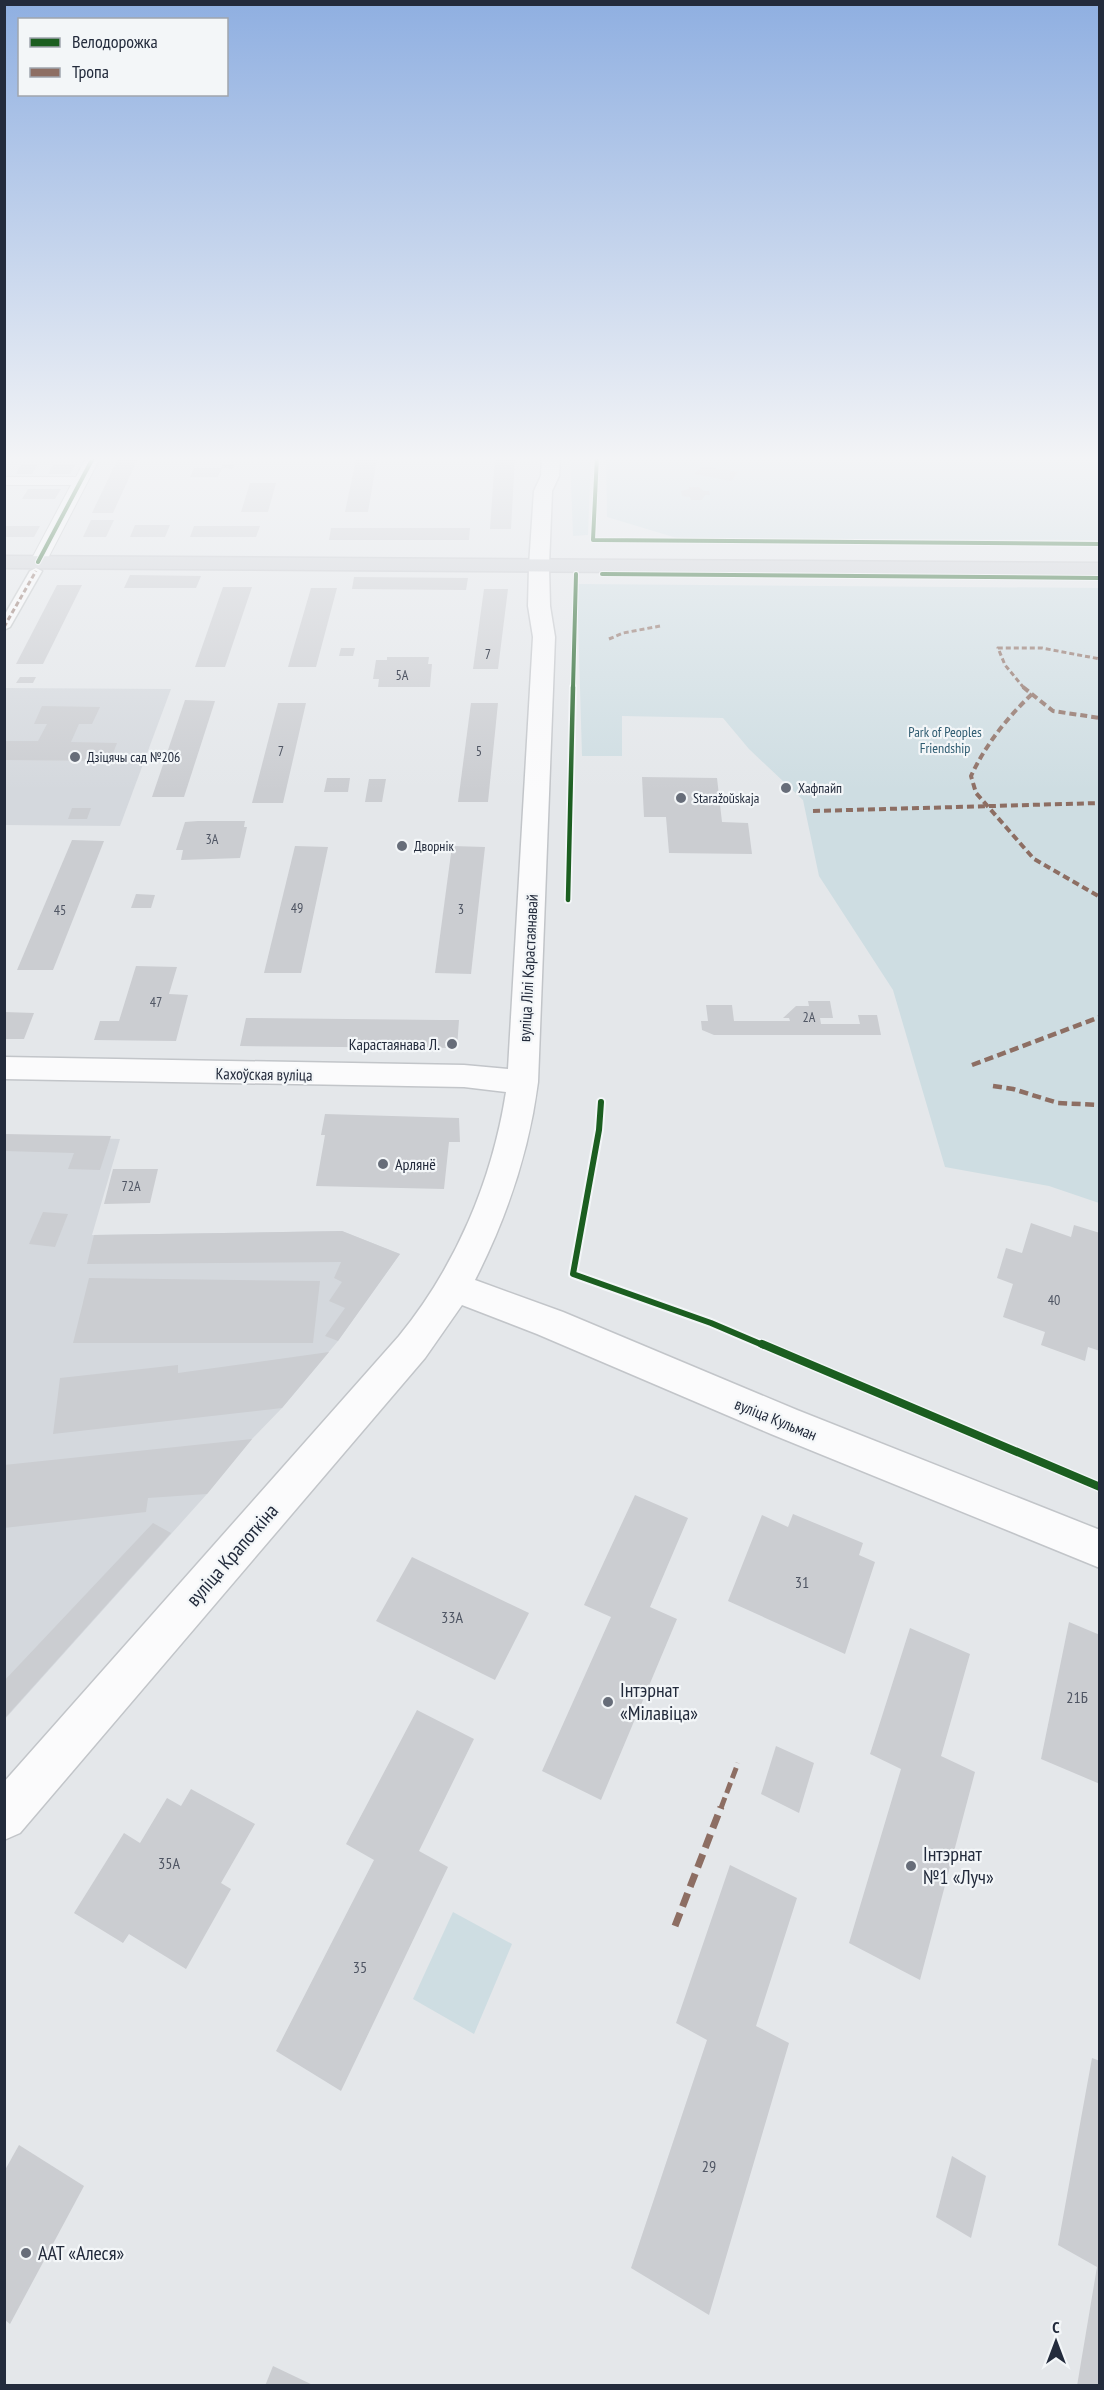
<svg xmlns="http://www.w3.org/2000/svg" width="1104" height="2390" viewBox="0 0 1104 2390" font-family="'PT Sans Narrow',sans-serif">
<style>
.built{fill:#d4d8dd}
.green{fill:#cedde2}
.building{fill:#cbcdd1}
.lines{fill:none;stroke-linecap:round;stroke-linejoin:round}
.pedestrian-casing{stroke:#bfc3c5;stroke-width:3}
.minor-casing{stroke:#bfc3c5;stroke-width:2}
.secondary-casing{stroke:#c2c5c9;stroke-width:3}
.primary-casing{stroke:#c1c4c9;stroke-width:3}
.pedestrian{fill:#fbfbfc;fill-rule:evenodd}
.minor{fill:#fbfbfc;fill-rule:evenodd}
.secondary{fill:#fbfbfc;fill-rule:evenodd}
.primary{fill:#ced1d6;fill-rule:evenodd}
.quiet-far4{stroke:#8d6e63;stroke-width:3;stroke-dasharray:5 3;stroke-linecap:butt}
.quiet-far3{stroke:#8d6e63;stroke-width:4;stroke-dasharray:7 4;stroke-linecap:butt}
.quiet-far2{stroke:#8d6e63;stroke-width:4.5;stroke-dasharray:9 4.5;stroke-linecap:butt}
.quiet-far1{stroke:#8d6e63;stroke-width:5;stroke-dasharray:11 5;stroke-linecap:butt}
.quiet{stroke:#8d6e63;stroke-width:7;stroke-dasharray:14 7;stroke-linecap:butt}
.cycleway-far3-casing{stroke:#f3f6f8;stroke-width:6}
.cycleway-far2-casing{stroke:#f3f6f8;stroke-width:8}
.cycleway-far1-casing{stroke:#f3f6f8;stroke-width:10}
.cycleway-casing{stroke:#f3f6f8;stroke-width:11}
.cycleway-far3{stroke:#1b5e20;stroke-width:4}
.cycleway-far2{stroke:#1b5e20;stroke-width:4.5}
.cycleway-far1{stroke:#1b5e20;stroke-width:6}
.cycleway{stroke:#1b5e20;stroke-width:8}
.poi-dot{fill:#676d79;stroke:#f3f6f8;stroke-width:2}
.labels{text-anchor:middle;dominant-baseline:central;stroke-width:4.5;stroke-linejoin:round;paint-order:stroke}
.number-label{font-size:14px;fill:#4f5563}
.far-park-label{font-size:14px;fill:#2f5c71;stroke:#f3f6f8}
.far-poi-label{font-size:14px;fill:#232b3c;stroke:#f3f6f8;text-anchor:start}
.street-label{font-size:16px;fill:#232b3c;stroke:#f3f6f8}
.poi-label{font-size:16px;fill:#232b3c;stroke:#f3f6f8;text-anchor:end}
.near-number-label{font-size:16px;fill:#4f5563}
.near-street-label{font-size:20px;fill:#232b3c;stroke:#f3f6f8}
.near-poi-label{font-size:20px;fill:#232b3c;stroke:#f3f6f8;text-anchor:start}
</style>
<rect width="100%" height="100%" fill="#e4e7ea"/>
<g class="built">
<polygon points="5,688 171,689 120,826 5,825"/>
<polygon points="5,1135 120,1139 92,1235 342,1231 400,1254 338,1341 282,1408 252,1439 207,1494 5,1719"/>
</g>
<g class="green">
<polygon points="591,456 588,535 573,536 570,456"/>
<polygon points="1099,456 1099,540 680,539 607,517 606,457"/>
<polygon points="577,584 1099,588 1099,1203 1049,1186 945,1167 893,990 819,876 803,800 749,749 723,718 622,716 622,756 582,756"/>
<polygon points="453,1912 512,1944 474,2034 413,1999"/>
</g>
<g class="building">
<polygon points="119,456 139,456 113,513 92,513"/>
<polygon points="495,456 515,456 511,529 490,529"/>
<polygon points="356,459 377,459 368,512 345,512"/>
<polygon points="21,464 38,464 32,474 16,474"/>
<polygon points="53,465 75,465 70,474 48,474"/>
<polygon points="222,465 234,465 232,469 222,468 218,477 190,477 194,468 222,468"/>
<polygon points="702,466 738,472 731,481 695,474"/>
<polygon points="250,483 276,483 268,512 241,512"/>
<polygon points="689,487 699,487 704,491 709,491 710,495 705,495 702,500 691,500 690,497 682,496 681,491 689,489"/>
<polygon points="28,489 61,489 55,499 22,499"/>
<polygon points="91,520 114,520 106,537 83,537"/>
<polygon points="135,525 170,525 165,537 130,537"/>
<polygon points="5,526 40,526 34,537 4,537"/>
<polygon points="194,526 260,526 256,537 190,537"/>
<polygon points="331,528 470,528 469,540 329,540"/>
<polygon points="130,575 201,576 196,588 124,588"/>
<polygon points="354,577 468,578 466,590 352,589"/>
<polygon points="57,585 82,585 43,664 16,664"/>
<polygon points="223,587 252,587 225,667 195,667"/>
<polygon points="311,588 337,588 316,667 288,667"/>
<polygon points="484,589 508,589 498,669 473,669"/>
<polygon points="341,648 355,648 353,656 339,656"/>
<polygon points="387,657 429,657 428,664 432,664 430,687 378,687 379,679 373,679 376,660 387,660"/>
<polygon points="20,677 36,677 33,683 16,683"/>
<polygon points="185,700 215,701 184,797 152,797"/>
<polygon points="278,703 306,703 283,803 252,803"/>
<polygon points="471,703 498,703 488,802 458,802"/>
<polygon points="42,706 100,707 92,724 79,724 71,742 117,743 110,761 4,760 4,741 38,741 47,724 34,724"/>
<polygon points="642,777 717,778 722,822 748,823 752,854 669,853 666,817 644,817"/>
<polygon points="327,778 350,778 348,792 324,792"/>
<polygon points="369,779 386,779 382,802 365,802"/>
<polygon points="72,808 91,808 87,819 68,819"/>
<polygon points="198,821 245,821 244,827 247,827 240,858 181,860 183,850 176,850 185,822"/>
<polygon points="72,840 104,841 53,970 17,970"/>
<polygon points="295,846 328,847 301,973 264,973"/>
<polygon points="452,846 485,847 471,974 435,973"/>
<polygon points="136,894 155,895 151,908 131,908"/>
<polygon points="136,966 177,967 169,994 188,995 176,1041 94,1040 100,1021 119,1021"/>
<polygon points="808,1001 830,1001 833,1018 820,1018 821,1024 860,1024 858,1015 877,1015 881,1035 714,1035 702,1030 701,1021 708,1021 706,1005 732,1005 734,1021 790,1021 789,1018 783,1018 796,1006 809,1006"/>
<polygon points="4,1012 34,1013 24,1039 4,1039"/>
<polygon points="246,1018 440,1020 459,1020 457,1048 240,1046"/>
<polygon points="325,1114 459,1118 460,1142 449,1142 444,1189 316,1186 325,1135 321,1135"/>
<polygon points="4,1134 111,1136 100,1170 68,1169 74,1153 4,1151"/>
<polygon points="113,1169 158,1169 150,1203 104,1204"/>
<polygon points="43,1212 68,1214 55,1247 29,1244"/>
<polygon points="1031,1223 1071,1237 1074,1225 1100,1233 1100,1351 1088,1347 1085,1361 1041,1345 1045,1332 1003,1317 1013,1284 997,1278 1006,1248 1022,1253"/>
<polygon points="342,1231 400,1254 338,1341 325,1336 345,1308 329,1301 342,1282 334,1278 341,1262 87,1264 94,1235"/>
<polygon points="89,1278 320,1281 313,1343 73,1343"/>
<polygon points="329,1352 282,1408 53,1434 60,1378 178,1365 178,1373"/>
<polygon points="252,1439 207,1494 148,1498 146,1512 4,1528 4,1465"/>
<polygon points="635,1495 688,1518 650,1607 677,1619 601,1800 542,1771 611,1617 584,1605"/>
<polygon points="793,1514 863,1543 859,1555 875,1562 845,1654 728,1601 762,1515 788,1527"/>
<polygon points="153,1523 171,1533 4,1719 4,1681"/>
<polygon points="412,1557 529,1613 495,1680 376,1621"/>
<polygon points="1069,1622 1100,1635 1100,1784 1041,1759"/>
<polygon points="910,1628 970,1654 941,1756 975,1772 920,1980 849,1943 901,1769 870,1754"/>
<polygon points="417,1710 474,1739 419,1851 448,1867 341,2091 276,2051 374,1860 346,1844"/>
<polygon points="776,1746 814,1763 799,1813 761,1794"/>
<polygon points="191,1789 255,1824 221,1883 231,1889 186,1969 129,1934 123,1943 74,1913 124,1833 140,1843 167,1798 181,1806"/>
<polygon points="730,1865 797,1898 756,2026 789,2043 709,2315 631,2268 707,2040 676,2023"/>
<polygon points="1092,2058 1100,2061 1100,2386 1077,2386 1097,2267 1058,2245"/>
<polygon points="19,2145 84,2186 10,2324 5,2320 5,2170"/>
<polygon points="952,2156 986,2176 971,2238 936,2217"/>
<polygon points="273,2366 315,2386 265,2386"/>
</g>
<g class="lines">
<g class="pedestrian-casing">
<polygon id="pedestrian" points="36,568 42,571 10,627 4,630 4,616 30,571"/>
</g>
<g class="minor-casing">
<polygon id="minor" points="87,456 101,456 46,562 44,565 32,565 30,562 71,485 4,485 4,477 76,477"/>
</g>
<g class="secondary-casing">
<path id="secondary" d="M542 456H560L559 476 552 491 549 566 550 606 555 637 538 1082C529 1152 507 1217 475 1280L563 1312 797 1410 1100 1530V1568L771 1434 537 1334 462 1305 425 1358 20 1833 4 1840V1782L399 1336C456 1266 492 1181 506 1092L464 1087 4 1079V1057L464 1065 508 1069 533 637 528 606 529 566 534 491 541 476Z"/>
</g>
<g class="primary-casing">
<polygon id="primary" points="4,556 1100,563 1100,575 4,568"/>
</g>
<use href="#pedestrian" class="pedestrian"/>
<use href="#minor" class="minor"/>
<use href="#secondary" class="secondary"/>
<use href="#primary" class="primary"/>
<g class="quiet-far4">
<polyline points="4,627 36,571"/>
<polyline points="609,639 623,633 660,626"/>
<polyline points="1024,688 1005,665 998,648 1042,648 1100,659"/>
</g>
<g class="quiet-far3">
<polyline points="1023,687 1053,711 1100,718"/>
<path d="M1032 694C1007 718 986 744 971 776L976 793 1034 859 1100 897"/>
<polyline points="813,811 1100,803"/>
</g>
<g class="quiet-far2">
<polyline points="972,1065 1100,1017"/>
<polyline points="993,1086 1013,1089 1058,1103 1100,1105"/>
</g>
<polyline class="quiet-far1" points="721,1808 738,1763"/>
<polyline class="quiet" points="675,1926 721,1807"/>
<g class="cycleway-far3-casing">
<g id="cycleway-far3">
<polyline points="597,456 593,540 1100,544"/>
<polyline points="38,562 94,456"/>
<polyline points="602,574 1100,578"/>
<polyline points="573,688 576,574"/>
</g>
</g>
<g class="cycleway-far2-casing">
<polyline id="cycleway-far2" points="568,900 573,687"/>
</g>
<g class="cycleway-far1-casing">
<polyline id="cycleway-far1" points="601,1102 599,1130 573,1274 711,1323 765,1346"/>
</g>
<g class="cycleway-casing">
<polyline id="cycleway" points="762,1344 1100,1487"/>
</g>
<use href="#cycleway-far3" class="cycleway-far3"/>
<use href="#cycleway-far2" class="cycleway-far2"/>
<use href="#cycleway-far1" class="cycleway-far1"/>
<use href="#cycleway" class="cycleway"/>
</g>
<linearGradient id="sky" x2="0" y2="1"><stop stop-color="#8fafe1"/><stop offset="0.58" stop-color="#f3f4f6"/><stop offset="1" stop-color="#f3f4f6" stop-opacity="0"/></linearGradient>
<rect width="1104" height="791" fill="url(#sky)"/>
<g class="poi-dot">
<circle cx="75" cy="757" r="6"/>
<circle cx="786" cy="788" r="6"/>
<circle cx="681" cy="798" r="6"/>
<circle cx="402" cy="846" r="6"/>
<circle cx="452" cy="1044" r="6"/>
<circle cx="383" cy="1164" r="6"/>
<circle cx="608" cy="1702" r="6"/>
<circle cx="911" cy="1866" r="6"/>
<circle cx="26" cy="2253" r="6"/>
</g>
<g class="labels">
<g class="number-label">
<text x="488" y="654">7</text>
<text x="402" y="675">5А</text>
<text x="281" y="751">7</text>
<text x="479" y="751">5</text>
<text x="212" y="839">3А</text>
<text x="297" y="908">49</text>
<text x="461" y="909">3</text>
<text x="60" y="910">45</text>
<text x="156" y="1002">47</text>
<text x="809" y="1017">2А</text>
<text x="131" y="1186">72А</text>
<text x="1054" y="1300">40</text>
</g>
<g class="far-park-label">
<text x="945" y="732">Park of Peoples<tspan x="945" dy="16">Friendship</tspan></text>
</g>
<g class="far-poi-label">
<text x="87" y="757">Дзіцячы сад №206</text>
<text x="798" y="788">Хафпайп</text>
<text x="693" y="798">Staražoŭskaja</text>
<text x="414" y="846">Дворнік</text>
</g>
<g class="street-label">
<text transform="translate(528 968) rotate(-87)">вуліца Лілі Карастаянавай</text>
<text transform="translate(264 1074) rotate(1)">Кахоўская вуліца</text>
<text transform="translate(776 1419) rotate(22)">вуліца Кульман</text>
</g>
<g class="poi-label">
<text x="440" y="1044">Карастаянава Л.</text>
<text x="395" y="1164" text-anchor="start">Арлянё</text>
</g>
<g class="near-number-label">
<text x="802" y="1582">31</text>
<text x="452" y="1617">33А</text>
<text x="1077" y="1697">21Б</text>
<text x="169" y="1863">35А</text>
<text x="360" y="1967">35</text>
<text x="709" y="2166">29</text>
</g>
<g class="near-street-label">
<text transform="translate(232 1555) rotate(-49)">вуліца Крапоткіна</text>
</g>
<g class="near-poi-label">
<text x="620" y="1690">Інтэрнат<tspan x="620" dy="23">«Мілавіца»</tspan></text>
<text x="923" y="1854">Інтэрнат<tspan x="923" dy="23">№1 «Луч»</tspan></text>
<text x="38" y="2253">ААТ «Алеся»</text>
</g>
</g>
<rect width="1104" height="2390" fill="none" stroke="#232b3c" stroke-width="12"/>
<rect x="18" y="18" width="210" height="78" fill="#f3f6f8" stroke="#a0a5ad" stroke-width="1.5"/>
<rect x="30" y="38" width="30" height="9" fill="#1b5e20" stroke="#a0a5ad" stroke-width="1.5"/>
<text x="72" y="48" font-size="18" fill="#232b3c">Велодорожка</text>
<rect x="30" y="68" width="30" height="9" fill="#8d6e63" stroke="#a0a5ad" stroke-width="1.5"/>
<text x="72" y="78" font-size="18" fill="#232b3c">Тропа</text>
<g transform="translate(1056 2342)" stroke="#f3f6f8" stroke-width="4.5" paint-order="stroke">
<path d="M0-4.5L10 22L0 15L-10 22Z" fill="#232b3c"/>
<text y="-9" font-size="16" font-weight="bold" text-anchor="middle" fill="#232b3c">С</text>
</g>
</svg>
